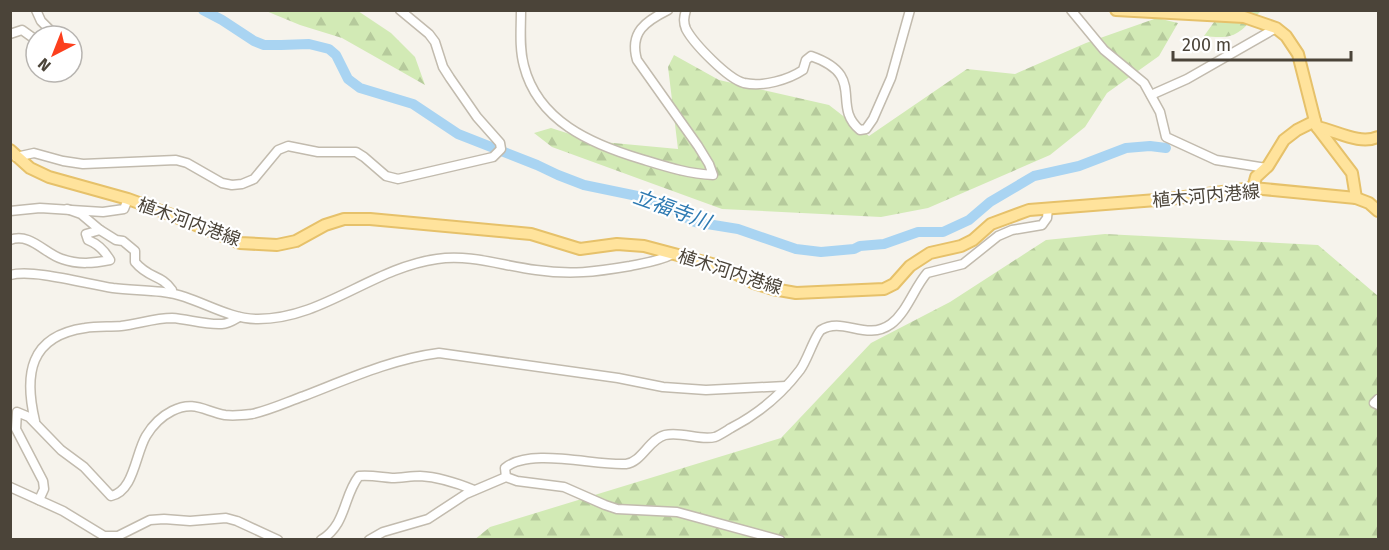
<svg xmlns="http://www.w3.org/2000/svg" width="1389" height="550" viewBox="0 0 1389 550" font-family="'Fira Sans','Noto Sans JP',sans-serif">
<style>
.forest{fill:url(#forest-firs)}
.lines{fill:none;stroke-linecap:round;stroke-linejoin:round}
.river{stroke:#a9d4f2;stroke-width:10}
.minor-casing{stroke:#c2bbae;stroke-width:11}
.major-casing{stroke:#e6c16a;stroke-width:14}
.minor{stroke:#fff;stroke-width:8}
.major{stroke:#ffe39c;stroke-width:10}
.labels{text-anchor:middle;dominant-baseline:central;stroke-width:4.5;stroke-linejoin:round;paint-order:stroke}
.street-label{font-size:18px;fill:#4b4439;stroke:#fff}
.water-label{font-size:20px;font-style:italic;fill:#2e7ab2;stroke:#fff}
</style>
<defs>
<pattern id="forest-firs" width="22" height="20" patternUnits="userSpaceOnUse" patternTransform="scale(1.5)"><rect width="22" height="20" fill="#d2eab5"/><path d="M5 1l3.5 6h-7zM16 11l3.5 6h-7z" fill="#b6ca9c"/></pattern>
</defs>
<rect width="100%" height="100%" fill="#f6f3ec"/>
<g class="forest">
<polygon points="266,11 358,11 391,33 415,57 425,85 342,38 300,25"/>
<path d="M1222 11H1261C1238 33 1238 40 1204 36Z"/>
<polygon points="1157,18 1178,23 1159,56 1107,93 1085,127 1050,155 928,208 881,217 722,209 552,147 534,133 551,128 592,141 678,149 668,67 674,55 719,80 829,105 869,136 967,69 1015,74 1086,43"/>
<polygon points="1105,234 1318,245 1378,296 1378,539 474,540 490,527 781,438 871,343 950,302 1046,240"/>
</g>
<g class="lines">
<polyline class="river" points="203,10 222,20 254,41 264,45 281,45 309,44 329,49 336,55 348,79 360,88 413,104 458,134 537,165 558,175 584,185 647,198 671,207 685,217 695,222 738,229 796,249 821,252 854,249 860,246 884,244 918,232 943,232 969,220 990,202 1034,176 1079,166 1126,148 1150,146 1166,148"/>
<g class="minor-casing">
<g id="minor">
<polyline points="36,10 41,21 56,36"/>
<path d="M521 10C521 29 519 48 524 66 538 121 591 144 641 159 664 166 688 174 713 175L709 164 698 146 637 60C629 32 646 21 668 10"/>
<path d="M686 10C684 17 683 22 686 29 694 44 728 79 744 83 763 87 788 80 803 70L806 60 811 56C868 76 830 105 860 130L866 129 873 119 891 78 910 10"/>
<polyline points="1071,10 1104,50 1144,83 1160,112 1166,137 1216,160 1266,168"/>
<polyline points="10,34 22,30 36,40"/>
<polyline points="1151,95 1187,79 1276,28"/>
<polyline points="16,157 34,153 63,161 83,164 176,160 187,163 222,183 232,185 242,184 254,179 278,150 288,146 318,152 356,152 364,157 386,176 398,179 493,157 501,149 500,143 477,117 450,78 443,67 435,42 429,34 400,10"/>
<polyline points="10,211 40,208 103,212 124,209 128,199"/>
<path d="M100 230 116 240 123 241 135 251V262C149 279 161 274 172 290V293"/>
<path d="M10 240C30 232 45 254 62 259 79 265 94 263 110 260 105 251 98 244 88 240L86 234 100 230 81 214 67 209"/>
<path d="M10 275C35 269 86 284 113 288 137 291 162 289 185 297 209 305 232 319 258 319 323 319 372 268 437 259 471 254 503 266 536 270 571 275 595 272 630 266 645 263 660 261 673 254"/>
<polyline points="1378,399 1374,403 1378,405"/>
<path d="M35 421C24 375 29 336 85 328 97 326 109 327 121 326 138 324 155 318 172 318 188 319 205 325 222 324 228 324 234 320 239 317"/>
<path d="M506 477 505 468C530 447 595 466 626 464 642 462 649 439 665 435 682 431 699 441 715 437 720 435 726 431 731 428 758 414 781 395 800 370 807 361 815 335 821 330 843 316 866 342 891 324 907 312 914 288 927 273L963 264 998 236 1012 230 1042 225 1047 218 1048 208"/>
<polyline points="10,487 63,511 104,536 118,536 150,520 164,519 190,521 226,518 237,521 278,540"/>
<path d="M39 500 44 489 43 481 16 429 17 412 29 417 61 450 84 467 111 496C134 491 135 455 146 436 152 426 162 416 172 411 194 400 204 411 225 415 233 416 244 415 252 414 270 410 287 402 304 396 348 379 392 359 439 353L618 378 663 387 706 390 786 386"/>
<path d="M321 540C347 524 343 496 359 476 371 475 380 477 392 478 401 478 411 476 420 476 439 477 457 483 474 490"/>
<polyline points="369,540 383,532 428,519 466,494 506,477 517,481 564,487 605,505 617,509 677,512 780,540"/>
</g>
</g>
<g class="major-casing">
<g id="major">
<polyline points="1116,10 1244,17 1276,28 1286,36 1298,54 1315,121"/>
<polyline points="1317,127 1352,173 1356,198"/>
<polyline points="10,150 30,168 49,177 128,199 169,214 240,243 277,245 296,241 325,225 344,219 370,219 531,234 580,249 617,244 644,246 723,267 754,283 773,289 796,293 884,289 894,284 910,266 930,253 961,246 973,240 991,224 1029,210 1169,199 1253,188 1356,198 1369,203 1378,211"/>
<path d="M1253 188 1256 177 1268 166 1284 140 1297 130 1315 121 1317 127C1337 131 1359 145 1378 137"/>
</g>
</g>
<use href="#minor" class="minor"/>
<use href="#major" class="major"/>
</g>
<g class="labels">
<g class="street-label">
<text transform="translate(1206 196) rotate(-5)">植木河内港線</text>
<text transform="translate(189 222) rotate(20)">植木河内港線</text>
<text transform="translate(730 272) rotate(18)">植木河内港線</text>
</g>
<g class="water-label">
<text transform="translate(672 209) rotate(20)">立福寺川</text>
</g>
</g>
<rect width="1389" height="550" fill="none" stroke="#4b4439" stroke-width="24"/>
<g transform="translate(54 54) rotate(222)"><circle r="28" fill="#ffffff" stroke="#b7b4b0" stroke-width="1.5"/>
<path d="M0-4.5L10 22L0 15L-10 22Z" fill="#fc3f1d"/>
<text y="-9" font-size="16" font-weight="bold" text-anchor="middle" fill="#4b4439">N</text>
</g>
<path d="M1173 51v9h178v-9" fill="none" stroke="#4b4439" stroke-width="3"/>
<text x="1182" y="51" font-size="18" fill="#4b4439" stroke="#ffffff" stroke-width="4.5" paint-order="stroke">200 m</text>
</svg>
